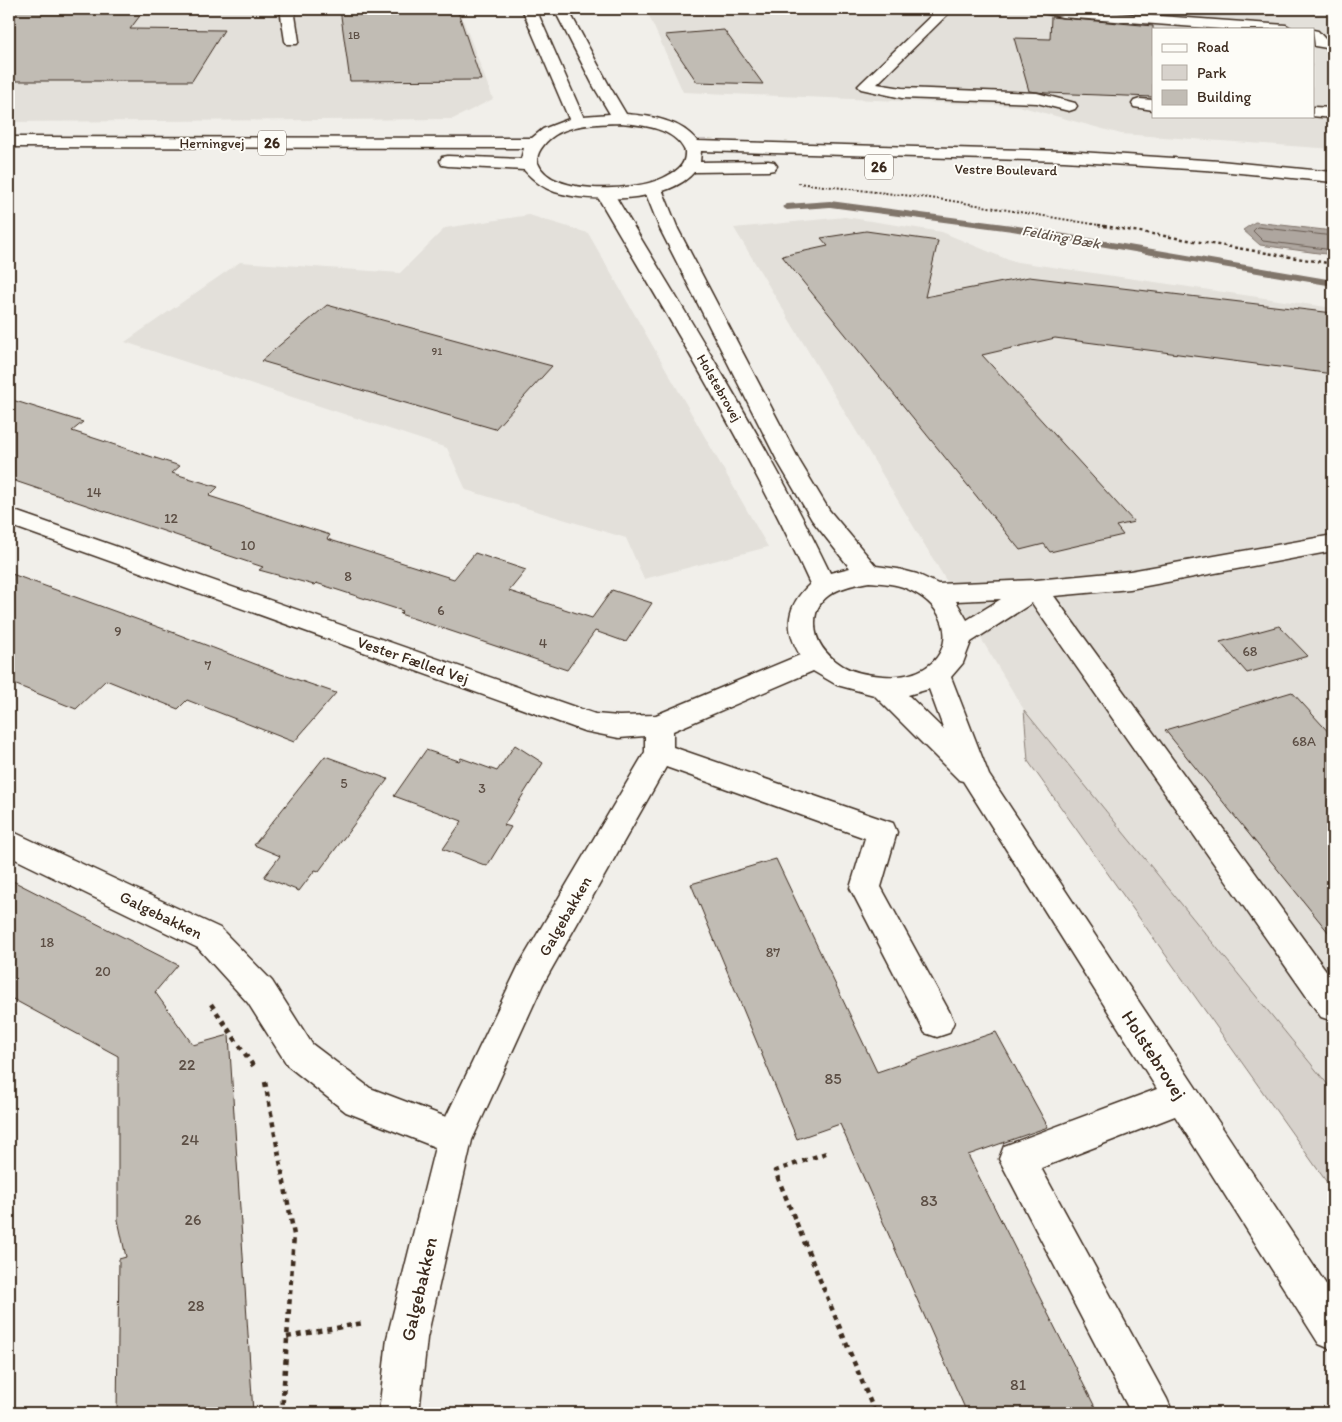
<svg xmlns="http://www.w3.org/2000/svg" width="1342" height="1422" viewBox="0 0 1342 1422" font-family="Itim,sans-serif">
<style>
.built{fill:#e3e0da;fill-rule:evenodd}
.green{fill:#d7d2cc;stroke:#897e75}
.water{fill:#aea69f;stroke:#80746b}
.lines{fill:none;stroke-linecap:round;stroke-linejoin:round}
.shore{stroke:#695c52;stroke-width:1}
.stream{fill:#80746b;fill-rule:evenodd}
.building{fill:#c1bcb4;stroke:#3b2a1e}
.minor-casing{stroke:#3b2a1e;stroke-width:3}
.major-casing{stroke:#3b2a1e;stroke-width:3}
.path-far2{stroke:#3b2a1e;stroke-width:2;stroke-dasharray:2 2;stroke-linecap:butt}
.path-far1{stroke:#3b2a1e;stroke-width:2.5;stroke-dasharray:3 3;stroke-linecap:butt}
.path{stroke:#3b2a1e;stroke-width:4.5;stroke-dasharray:5 5;stroke-linecap:butt}
.minor{fill:#fdfcf7;fill-rule:evenodd}
.major{fill:#fdfcf7;fill-rule:evenodd}
.labels{text-anchor:middle;dominant-baseline:central;stroke-width:4;stroke-linejoin:round;paint-order:stroke}
.far-number-label{font-size:11px;fill:#5c4e44}
.far-street-label{font-size:14px;fill:#3b2a1e;stroke:#fdfcf7}
.number-label{font-size:14px;fill:#5c4e44}
.shield{fill:#fdfcf7;stroke:#75695f;stroke-width:1}
.shield-label{font-size:15px;font-weight:bold;fill:#3b2a1e}
.far-water-label{font-size:15px;font-style:italic;fill:#63554b;stroke:#fdfcf7}
.street-label{font-size:16px;fill:#3b2a1e;stroke:#fdfcf7}
.near-number-label{font-size:16px;fill:#5c4e44}
.near-street-label{font-size:19px;fill:#3b2a1e;stroke:#fdfcf7}
</style>
<rect width="100%" height="100%" fill="#f1efea"/>
<filter id="ink" filterUnits="userSpaceOnUse"><feTurbulence type="fractalNoise" baseFrequency=".02" numOctaves="2"/><feDisplacementMap in="SourceGraphic" scale="10" xChannelSelector="R" yChannelSelector="G"/><feConvolveMatrix kernelMatrix="1 2 1 2 8 2 1 2 1" color-interpolation-filters="sRGB"/></filter>
<g filter="url(#ink)">
<g class="built">
<polygon points="9,9 459,9 493,99 453,119 9,122"/>
<path d="M646 9H1333V149L1121 134 1019 106 683 92ZM1153 29H1313V116H1153Z"/>
<polygon points="529,215 588,233 768,547 644,579 626,538 466,490 447,448 125,342 240,262 400,273 445,228"/>
<polygon points="845,217 942,232 1011,261 1333,308 1333,1091 1024,710 734,228"/>
</g>
<polygon class="green" points="1024,710 1333,1091 1333,1191 1028,761"/>
<polygon class="water" points="1255,222 1333,231 1333,255 1260,245 1243,230"/>
<g class="lines">
<polyline class="shore" points="1333,236 1257,227 1253,231 1263,241 1333,250"/>
<polygon class="stream" points="830,201 1012,225 1333,280 1333,286 1012,231 830,207 787,210 782,207 787,204"/>
</g>
<g class="building">
<polygon points="9,9 145,9 130,29 224,30 192,81 9,81"/>
<polygon points="340,9 457,9 481,80 350,81"/>
<polygon points="1085,9 1153,9 1153,14"/>
<polygon points="1051,17 1153,26 1153,97 1046,93 1029,91 1014,38 1050,39"/>
<polygon points="724,30 763,84 697,82 665,35"/>
<polygon points="866,231 938,241 925,297 1029,277 1333,313 1333,374 1055,338 982,355 1134,522 1116,526 1123,535 1050,552 1044,544 1020,550 782,256 828,246 821,238"/>
<polygon points="327,305 552,366 495,429 261,361"/>
<polygon points="9,399 83,422 72,431 180,466 172,473 218,487 209,496 330,535 327,539 454,579 475,553 526,570 509,591 592,618 612,590 652,603 626,642 595,631 567,670 400,614 403,611 316,583 314,585 259,570 263,567 209,549 211,547 9,479"/>
<polygon points="9,573 172,632 281,674 336,693 294,742 187,700 178,709 106,680 76,709 9,682"/>
<polygon points="1279,626 1308,656 1247,673 1220,642"/>
<polygon points="1292,692 1333,737 1333,938 1165,730"/>
<polygon points="515,745 543,763 504,825 511,827 487,866 443,849 462,821 394,796 426,750 459,761 461,758 497,771"/>
<polygon points="325,756 388,779 319,871 315,870 299,891 264,877 280,856 254,845"/>
<polygon points="776,859 877,1072 996,1032 1048,1127 968,1155 1098,1413 967,1413 840,1124 797,1139 691,884"/>
<polygon points="9,879 178,965 155,992 193,1045 229,1035 253,1413 117,1413 119,1259 126,1257 118,1220 118,1056 9,997"/>
</g>
<g class="lines">
<g class="minor-casing">
<g id="minor">
<polygon points="280,9 294,9 299,41 297,44 287,44 285,41"/>
<polygon points="938,9 953,9 877,84 902,88 1037,93 1075,103 1077,106 1075,109 1069,111 1037,103 902,98 861,89 858,86 861,83"/>
<polygon points="1036,9 1062,9 1286,25 1293,29 1222,29 1062,17 1038,12"/>
<polygon points="1313,30 1318,31 1325,39 1333,41 1333,49 1315,46"/>
<polygon points="1140,99 1153,100 1153,110 1134,107 1132,104 1134,101"/>
<polygon points="1313,107 1333,108 1333,118 1311,116 1313,116"/>
<path d="M653 184 659 185 662 189 678 229 800 462 829 510 876 566 898 569 917 574 938 584 1036 580 1130 571 1333 535V551L1130 589 1054 596 1333 980V1021L1321 1017 1032 603 971 642 963 663 951 677 989 775 1333 1295V1350L1319 1344 1175 1116 1041 1168 1167 1399 1173 1413H1131L999 1159 1004 1146 1157 1089 963 781 959 780 874 695 837 685 813 671 673 731V747L893 823 897 832 881 887 949 1011 954 1022 949 1033 937 1037 925 1033 850 888 865 838 666 767 543 984 472 1140 427 1338 419 1413H379L387 1338 435 1147 346 1112 288 1066 248 1003 198 948 9 856V830L220 928 272 981 312 1044 370 1088 446 1117 519 965 645 752V736L619 738 584 731 9 525V509L595 714 619 716 656 715 800 655C784 628 786 606 810 584 748 449 671 322 596 194L599 190 605 189 611 190 614 194C689 319 767 442 830 573L850 568 812 520 778 462 660 229 644 189 647 185ZM869 582C880 583 892 583 903 587 968 612 953 682 883 676 869 675 855 673 843 666 827 656 815 643 815 624 814 593 845 586 869 582ZM1001 599 967 620 956 601ZM929 689 944 730 908 695Z"/>
</g>
</g>
<g class="major-casing">
<path id="major" d="M522 9H536L583 116 610 114 594 87 554 9H568L610 87 626 114C651 116 681 120 697 141L1064 151 1220 161 1333 172V182L1220 171 1064 161 701 151 700 162 768 161 774 162 777 166 774 170 768 171 694 172C668 203 591 203 555 192 543 188 533 180 524 170L448 166 442 165 440 161 442 157 448 156 521 159 524 148 9 147V137L532 138 543 129 569 119ZM621 123C644 125 674 128 685 151 686 167 675 172 663 178 637 191 551 197 538 163 536 157 539 151 543 146 560 123 596 124 621 123Z"/>
</g>
<polyline class="path-far2" points="798,183 946,200 1105,226"/>
<polyline class="path-far1" points="1098,225 1333,264"/>
<g class="path">
<polyline points="211,1004 254,1067"/>
<polyline points="265,1082 294,1235 282,1413"/>
<polyline points="826,1153 775,1171 875,1413"/>
<polyline points="287,1337 363,1323"/>
</g>
<use href="#minor" class="minor"/>
<use href="#major" class="major"/>
</g>
</g>
<g class="labels">
<g class="far-number-label">
<text x="354" y="35">1B</text>
<text x="437" y="351">91</text>
</g>
<g class="far-street-label">
<text x="212" y="143">Herningvej</text>
<text transform="translate(1006 170) rotate(1)">Vestre Boulevard</text>
<text transform="translate(719 388) rotate(60)">Holstebrovej</text>
</g>
<g class="number-label">
<text x="94" y="492">14</text>
<text x="171" y="518">12</text>
<text x="248" y="545">10</text>
<text x="348" y="576">8</text>
<text x="441" y="610">6</text>
<text x="118" y="631">9</text>
<text x="543" y="643">4</text>
<text x="1250" y="651">68</text>
<text x="208" y="665">7</text>
<text x="1304" y="741">68A</text>
<text x="344" y="783">5</text>
<text x="482" y="788">3</text>
<text x="47" y="942">18</text>
<text x="773" y="952">87</text>
<text x="103" y="971">20</text>
</g>
<g class="shield">
<rect x="258" y="130.5" width="28" height="25" rx="4"/>
<rect x="865" y="154.5" width="28" height="25" rx="4"/>
</g>
<g class="shield-label">
<text x="272" y="143">26</text>
<text x="879" y="167">26</text>
</g>
<g class="far-water-label">
<text transform="translate(1061 237) rotate(10)">Felding Bæk</text>
</g>
<g class="street-label">
<text transform="translate(413 660) rotate(19)">Vester Fælled Vej</text>
<text transform="translate(161 915) rotate(26)">Galgebakken</text>
<text transform="translate(565 916) rotate(-60)">Galgebakken</text>
</g>
<g class="near-number-label">
<text x="187" y="1064">22</text>
<text x="833" y="1078">85</text>
<text x="190" y="1139">24</text>
<text x="929" y="1200">83</text>
<text x="193" y="1219">26</text>
<text x="196" y="1305">28</text>
<text x="1018" y="1384">81</text>
</g>
<g class="near-street-label">
<text transform="translate(1154 1055) rotate(57)">Holstebrovej</text>
<text transform="translate(419 1289) rotate(-77)">Galgebakken</text>
</g>
</g>
<rect width="1342" height="1422" fill="none" stroke="#fdfcf7" stroke-width="30"/>
<rect x="15" y="15" width="1312" height="1392" fill="none" stroke="#3b2a1e" stroke-width="2" filter="url(#ink)"/>
<rect x="1152" y="28" width="162" height="90" fill="#fdfcf7" stroke="#afa8a0"/>
<rect x="1162" y="44" width="25" height="8" fill="#fdfcf7" stroke="#afa8a0"/>
<text x="1197" y="52" font-size="15" fill="#3b2a1e">Road</text>
<rect x="1162" y="65" width="25" height="15" fill="#d7d2cc" stroke="#afa8a0"/>
<text x="1197" y="78" font-size="15" fill="#3b2a1e">Park</text>
<rect x="1162" y="90" width="25" height="15" fill="#c1bcb4" stroke="#afa8a0"/>
<text x="1197" y="102" font-size="15" fill="#3b2a1e">Building</text>
</svg>
